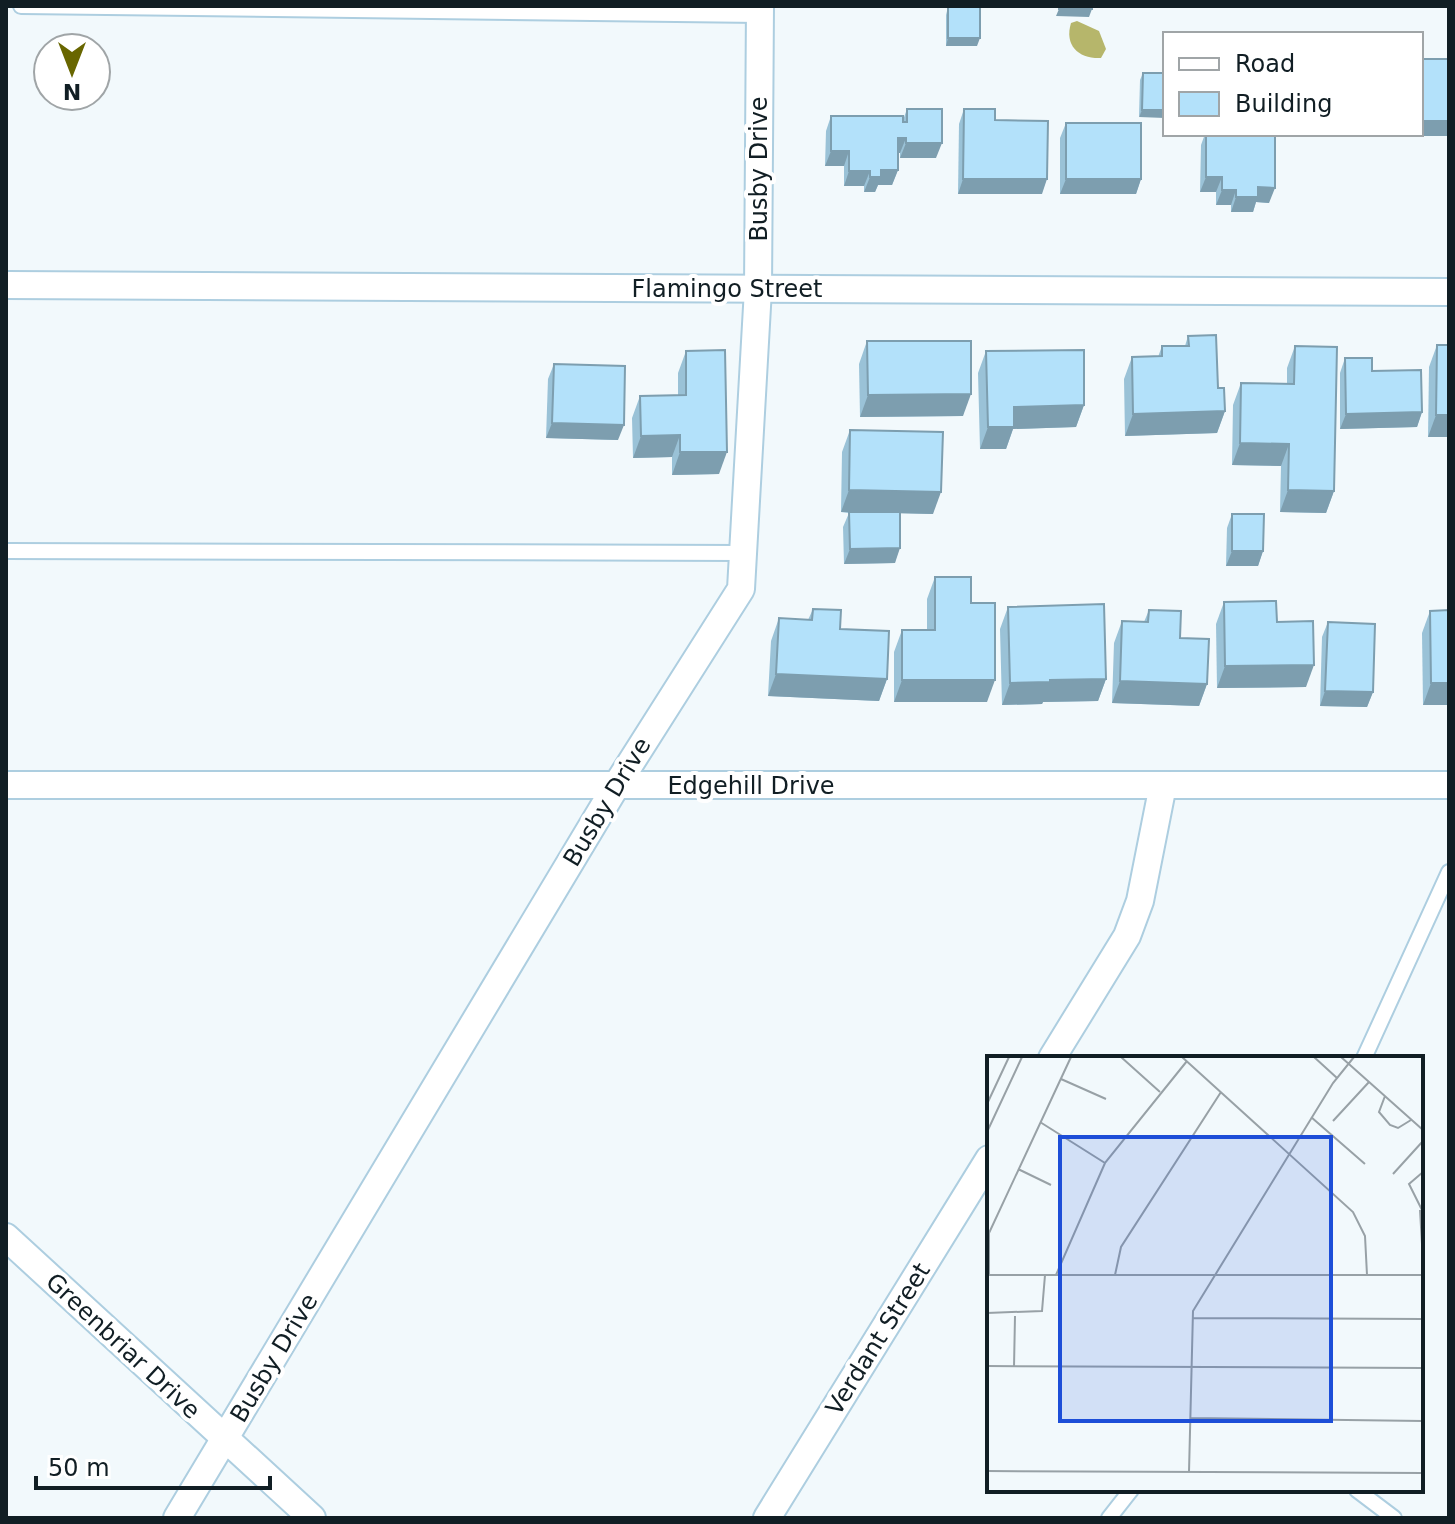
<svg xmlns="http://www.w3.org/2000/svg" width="1455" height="1524" viewBox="0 0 1455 1524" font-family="'DejaVu Sans',sans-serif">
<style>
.water{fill:#b6b66b}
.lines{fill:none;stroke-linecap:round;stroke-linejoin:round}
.lane-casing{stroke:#adcee0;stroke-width:18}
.street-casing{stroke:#adcee0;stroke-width:30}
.lane{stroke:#fff;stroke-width:14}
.street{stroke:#fff;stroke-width:26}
.wall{fill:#9ac2d7}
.shaded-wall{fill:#7d9eaf}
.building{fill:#b3e1fa;stroke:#7d9eaf;stroke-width:2}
.labels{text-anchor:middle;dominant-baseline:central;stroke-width:8;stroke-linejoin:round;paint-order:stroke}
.street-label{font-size:24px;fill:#111e24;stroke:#fff}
.inset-road{fill:none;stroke:#98a1a6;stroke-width:2}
.view{fill:#1d4ed8;fill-opacity:0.15;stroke:#1d4ed8;stroke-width:4}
.inset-edge{fill:none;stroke:#111e24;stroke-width:4}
</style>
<rect width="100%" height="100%" fill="#f2f9fc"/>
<path class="water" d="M1077 21 1099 31 1106 49 1101 58C1079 59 1064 46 1071 23Z"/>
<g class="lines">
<g class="lane-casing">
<g id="lane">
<polyline points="21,6 760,15"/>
<polyline points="6,551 743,553"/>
<polyline points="1364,1058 1449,872"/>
<polyline points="1357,1490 1394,1518"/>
<polyline points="1109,1518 1131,1490"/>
</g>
</g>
<g class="street-casing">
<g id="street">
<polyline points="6,285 1449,292"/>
<polyline points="6,785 1449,785"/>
<polyline points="1052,1058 1127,936 1140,901 1163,785"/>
<polyline points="6,1237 312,1518"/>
<polyline points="177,1518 616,786 741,589 758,289 760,6"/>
<polyline points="767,1518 989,1159"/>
</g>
</g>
<use href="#lane" class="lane"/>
<use href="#street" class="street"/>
</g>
<g class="wall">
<polygon points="948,7 977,46 946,46 946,15"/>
<polygon points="1143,73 1165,73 1139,117 1140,80"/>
<polygon points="907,109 936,158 900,158 900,153 898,153 898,170 892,185 878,185 875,192 864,192 864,186 844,186 844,166 825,166 826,131 831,116 903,120"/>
<polygon points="964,109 995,120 1042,194 958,194 959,124"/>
<polygon points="1066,123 1141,179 1136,194 1060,194 1060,138"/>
<polygon points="1205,134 1275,134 1269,203 1256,202 1253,212 1231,212 1231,205 1216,205 1216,192 1200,192 1201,145"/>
<polygon points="1188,336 1218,388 1225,411 1217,433 1125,436 1124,379 1132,357 1158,357 1162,346 1185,346"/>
<polygon points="867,341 963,416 860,417 859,364"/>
<polygon points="1437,345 1449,437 1428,437 1429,367"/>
<polygon points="1295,346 1334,491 1326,513 1280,512 1281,466 1232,465 1233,405 1241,383 1287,384 1287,368"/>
<polygon points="686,351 719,474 672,475 672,457 633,458 632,418 640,396 678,395 678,373"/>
<polygon points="986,351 1084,405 1076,427 1013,429 1006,449 980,449 978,373"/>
<polygon points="1345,358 1372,371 1422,412 1417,427 1340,429 1340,373"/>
<polygon points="554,364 618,440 546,438 548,379"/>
<polygon points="850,430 933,514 900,513 895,563 844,564 843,527 849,513 841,512 842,452"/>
<polygon points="1232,514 1263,551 1258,566 1226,566 1227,528"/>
<polygon points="935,577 971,603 987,702 894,702 894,652 902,630 927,630 927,599"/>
<polygon points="1224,602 1277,622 1306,687 1217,688 1216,624"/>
<polygon points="1008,607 1106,679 1098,701 1043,702 1042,704 1002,705 1000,629"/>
<polygon points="813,609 840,629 887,679 879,701 768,696 771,641 779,618 808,620"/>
<polygon points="1149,610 1180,638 1207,684 1199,706 1112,703 1114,643 1122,621 1144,622"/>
<polygon points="1449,610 1449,705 1423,705 1422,633 1430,611"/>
<polygon points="1328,622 1373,692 1367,707 1320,706 1322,637"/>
</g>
<g class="shaded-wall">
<polygon points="1059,9 1092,9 1089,17 1056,16"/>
<polygon points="948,38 980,38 977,46 946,46"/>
<polygon points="1142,110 1165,110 1165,118 1139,117"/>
<polygon points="1421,121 1449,121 1449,136 1390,136 1391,134 1421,134"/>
<polygon points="898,138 906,138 900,153 892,153"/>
<polygon points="906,143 942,143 936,158 900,158"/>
<polygon points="831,151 849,151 844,166 825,166"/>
<polygon points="881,170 898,170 892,185 878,185 875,192 864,192 870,177"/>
<polygon points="849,171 870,171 864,186 844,186"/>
<polygon points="1206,177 1222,177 1216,192 1200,192"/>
<polygon points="963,179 1047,179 1042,194 958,194"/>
<polygon points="1066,179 1141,179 1136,194 1060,194"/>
<polygon points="1258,187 1275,188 1269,203 1256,202 1253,212 1231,212 1236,197"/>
<polygon points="1222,190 1236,190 1231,205 1216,205"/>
<polygon points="971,394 963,416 860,417 868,395"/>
<polygon points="1084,405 1076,427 1013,429 1006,449 980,449 988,427 1014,407"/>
<polygon points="1225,411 1217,433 1125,436 1133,414"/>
<polygon points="1422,412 1417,427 1340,429 1346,414"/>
<polygon points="1436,415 1449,415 1449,437 1428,437"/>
<polygon points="552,423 624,425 618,440 546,438"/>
<polygon points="680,435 672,457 633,458 641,436"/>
<polygon points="1240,443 1289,444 1281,466 1232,465"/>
<polygon points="680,452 727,452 719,474 672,475"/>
<polygon points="849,490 941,492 933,514 841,512"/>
<polygon points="1288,490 1334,491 1326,513 1280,512"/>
<polygon points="900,548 895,563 844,564 850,549"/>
<polygon points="1232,551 1263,551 1258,566 1226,566"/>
<polygon points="1314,665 1306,687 1217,688 1225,666"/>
<polygon points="776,674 887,679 879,701 768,696"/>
<polygon points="1106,679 1098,701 1043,702 1042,704 1002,705 1010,683 1050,680"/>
<polygon points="902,680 995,680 987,702 894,702"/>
<polygon points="1120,681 1207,684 1199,706 1112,703"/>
<polygon points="1431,683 1449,683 1449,705 1423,705"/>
<polygon points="1325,691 1373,692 1367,707 1320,706"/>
</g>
<g class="building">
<rect x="1059" y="6" width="33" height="3"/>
<rect x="948" y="7" width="32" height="31"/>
<rect x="1421" y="59" width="28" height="62"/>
<polygon points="1143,73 1165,73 1165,110 1142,110"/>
<polygon points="907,109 942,109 942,143 906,143 906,138 898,138 898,170 881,170 881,177 870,177 870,171 849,171 849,151 831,151 831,116 903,116 903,122 907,122"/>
<polygon points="964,109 995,109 995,120 1048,121 1047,179 963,179"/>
<rect x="1066" y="123" width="75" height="56"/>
<polygon points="1206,134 1275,134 1275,188 1258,187 1258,197 1236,197 1236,190 1222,190 1222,177 1206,177"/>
<polygon points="1216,335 1218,388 1224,388 1225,411 1133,414 1132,357 1162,356 1162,346 1189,346 1188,336"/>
<polygon points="867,341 971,341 971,394 868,395"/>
<polygon points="1437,345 1449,345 1449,415 1436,415"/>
<polygon points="1295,346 1337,347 1334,491 1288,490 1289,444 1240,443 1241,383 1294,384"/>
<polygon points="725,350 727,452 680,452 680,435 641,436 640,396 686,395 686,351"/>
<polygon points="1084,350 1084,405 1014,407 1014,427 988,427 986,351"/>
<polygon points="1345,358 1372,358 1372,371 1421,370 1422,412 1346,414"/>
<polygon points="554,364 625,366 624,425 552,423"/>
<polygon points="850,430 943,432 941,492 849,490"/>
<polygon points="849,512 900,512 900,548 850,549"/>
<polygon points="1232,514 1264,514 1263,551 1232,551"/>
<polygon points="935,577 971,577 971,603 995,603 995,680 902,680 902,630 935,630"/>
<polygon points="1276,601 1277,622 1313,621 1314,665 1225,666 1224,602"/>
<polygon points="1104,604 1106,679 1050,680 1050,682 1010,683 1008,607"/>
<polygon points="813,609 841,610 840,629 889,631 887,679 776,674 779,618 812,620"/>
<polygon points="1149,610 1181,611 1180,638 1209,639 1207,684 1120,681 1122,621 1148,622"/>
<polygon points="1449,610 1449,683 1431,683 1430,611"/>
<polygon points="1328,622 1375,624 1373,692 1325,691"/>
</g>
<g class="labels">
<g class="street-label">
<text transform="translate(759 169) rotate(-90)">Busby Drive</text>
<text x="727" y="289">Flamingo Street</text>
<text x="751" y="786">Edgehill Drive</text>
<text transform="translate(607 802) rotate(-59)">Busby Drive</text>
<text transform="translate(878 1339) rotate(-58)">Verdant Street</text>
<text transform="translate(123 1346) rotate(43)">Greenbriar Drive</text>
<text transform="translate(274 1358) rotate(-59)">Busby Drive</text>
</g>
</g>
<g transform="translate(987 1056)">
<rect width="436" height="436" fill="#f2f9fc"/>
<path class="inset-road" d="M134 1 173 36M195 1 366 156 378 180 380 219M327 1 350 22M354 1 436 74M74 23 119 43M398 40 392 56 403 69 411 72 424 64M0 48 22 1M324 61 378 108M346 65 382 26M53 66 118 107 200 5M0 76 35 1M31 113 64 129M406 118 436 85M433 154 436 205M435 154 422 128 436 116M0 219H436M2 219V177L84 1M69 219 118 107M128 219 134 191 234 36M0 257 55 255 58 219M206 262 436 263M0 310 436 312M27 311 28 260M203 362 436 365M0 415 436 417M202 416 206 255 346 27 367 1"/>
<path class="view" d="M73 81H344V365H73Z"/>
<rect width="436" height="436" class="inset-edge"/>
</g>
<rect width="1455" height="1524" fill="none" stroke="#111e24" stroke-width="16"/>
<rect x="1163" y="32" width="260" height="104" fill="#ffffff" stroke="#a0a5a7" stroke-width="2"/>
<rect x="1179" y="58" width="40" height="12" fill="#ffffff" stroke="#a0a5a7" stroke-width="2"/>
<text x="1235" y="72" font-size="24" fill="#111e24">Road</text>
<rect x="1179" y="92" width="40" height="24" fill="#b3e1fa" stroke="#a0a5a7" stroke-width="2"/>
<text x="1235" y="112" font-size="24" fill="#111e24">Building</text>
<g transform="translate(72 72) rotate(180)"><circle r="38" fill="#ffffff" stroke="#a0a5a7" stroke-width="2"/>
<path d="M0-6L14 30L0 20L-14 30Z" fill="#686600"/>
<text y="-12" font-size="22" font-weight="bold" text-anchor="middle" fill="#111e24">N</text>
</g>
<path d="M36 1476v12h234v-12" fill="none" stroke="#111e24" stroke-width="4"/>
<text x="48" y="1476" font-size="24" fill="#111e24" stroke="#ffffff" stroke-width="6" paint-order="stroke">50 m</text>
</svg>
